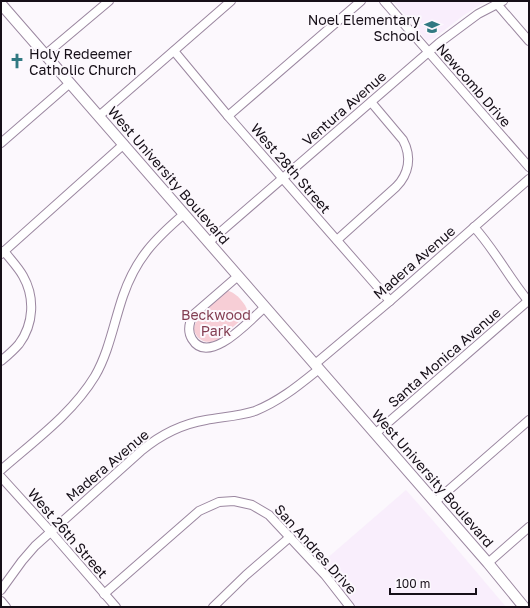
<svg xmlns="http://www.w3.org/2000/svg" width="530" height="608" viewBox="0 0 530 608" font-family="'Golos Text',sans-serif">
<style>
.built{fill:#f9eefc}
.green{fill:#f7ced6}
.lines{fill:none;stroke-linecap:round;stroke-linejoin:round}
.minor-casing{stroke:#9b87a0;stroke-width:10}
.major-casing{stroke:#9b87a0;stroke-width:12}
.minor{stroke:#fff;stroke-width:8}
.major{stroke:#fff;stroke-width:10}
.labels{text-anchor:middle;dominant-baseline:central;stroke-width:4;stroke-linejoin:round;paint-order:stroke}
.poi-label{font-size:14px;fill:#160f18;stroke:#fcf8fd;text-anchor:end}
.street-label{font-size:14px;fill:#160f18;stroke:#fcf8fd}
.park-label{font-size:14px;fill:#833e52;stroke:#fcf8fd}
</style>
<rect width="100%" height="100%" fill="#fcf8fd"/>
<g class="built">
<polygon points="393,1 487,1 464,15 433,39 427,41"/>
<polygon points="406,490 435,523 506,607 350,607 317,567"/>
</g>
<path class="green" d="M228 291C236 292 248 306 248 314L218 340C207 344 198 342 194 330 194 316 216 299 228 291Z"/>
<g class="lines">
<g class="minor-casing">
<g id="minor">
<polyline points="384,1 529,167"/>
<polyline points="497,4 529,41"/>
<polyline points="174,51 228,116 390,301"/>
<polyline points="46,54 109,1"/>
<polyline points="99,116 231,1"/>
<polyline points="228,116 361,1"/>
<polyline points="1,143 70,83"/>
<path d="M474 227C495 250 509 278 529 302"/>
<path d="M337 240 396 187C409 174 412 157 403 140L371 102"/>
<polyline points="209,242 439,43 478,14 503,1"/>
<polyline points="1,254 124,144"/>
<path d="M238 276 193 315C189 323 187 331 192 339 209 367 251 319 265 307"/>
<path d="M1 361C7 356 14 350 19 344 34 324 35 297 23 276 18 267 10 259 4 251"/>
<polyline points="315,364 390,301 529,179"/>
<polyline points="376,433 529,300"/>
<path d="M1 470C34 441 72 414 95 376 109 352 114 322 123 296 136 258 155 239 184 214"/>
<polyline points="1,477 50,531 116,607"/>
<polyline points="435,502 529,420"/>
<polyline points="488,563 529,527"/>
<path d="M1 590 22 561 35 546 141 451C160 435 182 424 206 420 222 417 239 416 255 411 280 401 299 385 319 369"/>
<polyline points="104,594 199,511 219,502 234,501 252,505 269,515 325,575 350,607"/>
<polyline points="1,601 6,607"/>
<polyline points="213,607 246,575 290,537"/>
</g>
</g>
<g class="major-casing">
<polyline id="major" points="1,4 488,563 524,607"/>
</g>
<use href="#minor" class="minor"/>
<use href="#major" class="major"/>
</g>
<defs>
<g id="school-bare" transform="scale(1.2)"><path d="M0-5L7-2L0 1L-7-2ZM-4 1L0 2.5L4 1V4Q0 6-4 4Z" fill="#317982" stroke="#fcf8fd" stroke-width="2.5" paint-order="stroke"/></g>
<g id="church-bare" transform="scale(1.2)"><path d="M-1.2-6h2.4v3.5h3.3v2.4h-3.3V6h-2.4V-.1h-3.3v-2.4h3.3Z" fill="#317982" stroke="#fcf8fd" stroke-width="2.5" paint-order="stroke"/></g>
</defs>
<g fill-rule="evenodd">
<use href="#school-bare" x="432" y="27"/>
<use href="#church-bare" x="17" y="61"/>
</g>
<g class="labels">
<g class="poi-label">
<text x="420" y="19">Noel Elementary<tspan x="420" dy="16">School</tspan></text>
<text x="29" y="53" text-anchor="start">Holy Redeemer<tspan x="29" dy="16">Catholic Church</tspan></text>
</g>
<g class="street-label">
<text transform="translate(474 85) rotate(49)">Newcomb Drive</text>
<text transform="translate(344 108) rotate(-41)">Ventura Avenue</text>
<text transform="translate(291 168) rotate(49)">West 28th Street</text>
<text transform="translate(169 175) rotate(49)">West University Boulevard</text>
<text transform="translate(414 262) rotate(-41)">Madera Avenue</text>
<text transform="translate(444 357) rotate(-41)">Santa Monica Avenue</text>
<text transform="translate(107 465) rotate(-40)">Madera Avenue</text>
<text transform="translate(433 478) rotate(49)">West University Boulevard</text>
<text transform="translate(68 533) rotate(49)">West 26th Street</text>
<text transform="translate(316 549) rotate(48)">San Andres Drive</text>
</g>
<g class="park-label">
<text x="216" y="314">Beckwood<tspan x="216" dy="16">Park</tspan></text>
</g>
</g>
<rect width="530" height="608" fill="none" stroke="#160f18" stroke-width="4"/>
<path d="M390 588v6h86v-6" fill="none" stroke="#160f18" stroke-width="2"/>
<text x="396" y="588" font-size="12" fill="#160f18" stroke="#fcf8fd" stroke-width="3" paint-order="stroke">100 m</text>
</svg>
